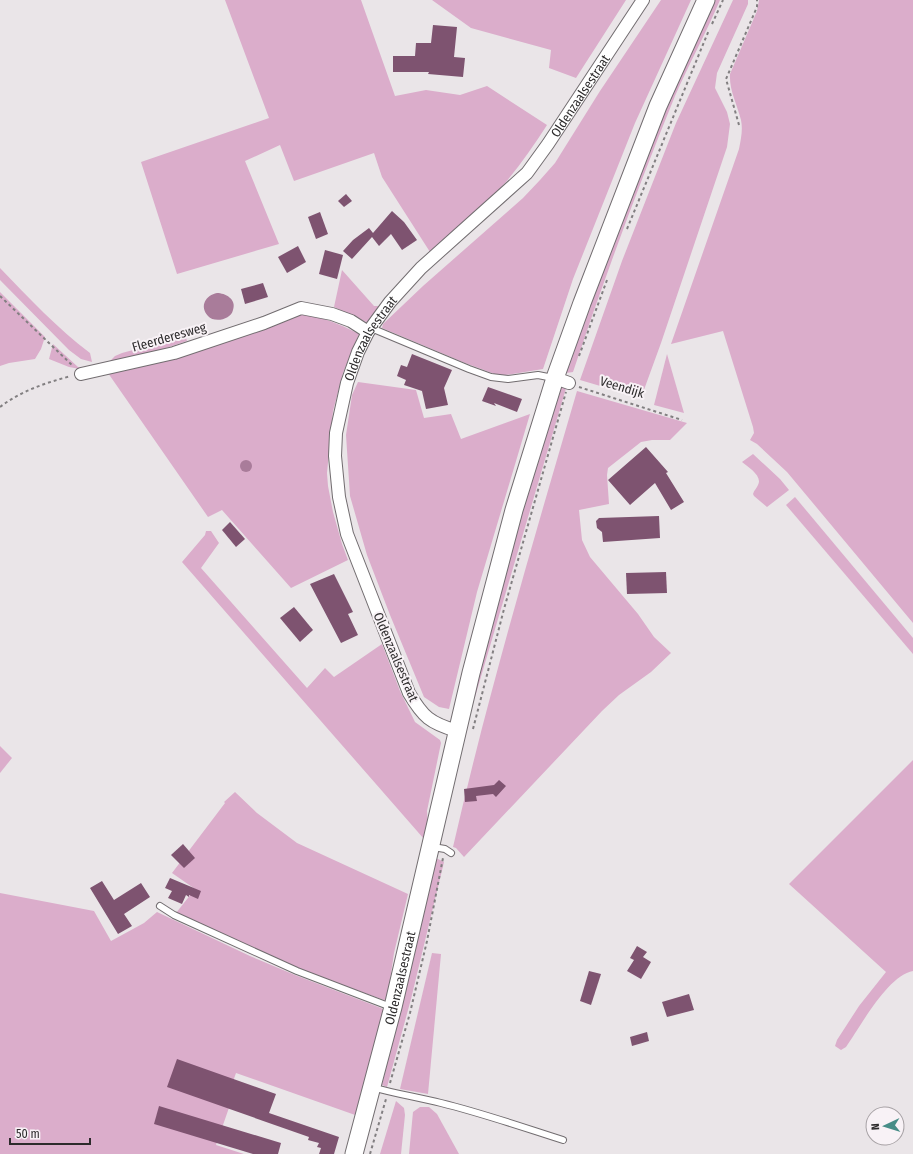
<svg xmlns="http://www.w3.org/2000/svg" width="913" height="1154" viewBox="0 0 913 1154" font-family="'Fira Sans Condensed',sans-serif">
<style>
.green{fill:#dbadcb}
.water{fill:#a97c9a}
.building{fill:#7e5370}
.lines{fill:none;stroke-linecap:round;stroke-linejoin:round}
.service-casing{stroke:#726d70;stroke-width:8}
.minor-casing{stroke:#726d70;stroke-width:14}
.secondary-casing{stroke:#726d70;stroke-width:19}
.path{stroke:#827f81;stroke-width:2;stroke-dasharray:3 3;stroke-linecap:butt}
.service{stroke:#fff;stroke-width:6}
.minor{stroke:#fff;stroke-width:12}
.secondary{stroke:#fff;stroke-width:17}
.labels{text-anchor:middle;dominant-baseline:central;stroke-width:4;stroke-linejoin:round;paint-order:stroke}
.street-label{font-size:13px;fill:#2d2b2c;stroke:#f8f2f6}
</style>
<rect width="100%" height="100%" fill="#eae5e8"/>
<g class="green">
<path d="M225 0H361L395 96 426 90 460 95 487 86 547 125C534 145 521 164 506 182 483 208 456 230 430 252L382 177 374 153 294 181 280 145 245 161 279 244 177 274 141 162 269 118Z"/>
<polygon points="432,0 626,0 576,78 549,68 551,50 471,28"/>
<polygon points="661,0 691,0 635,123 573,279 543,369 500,376 465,363 382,328 383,324 423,286 523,198 540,180 555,163 600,91"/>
<path d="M713 0H720C706 33 689 64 675 96 638 187 604 279 573 372L566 373 632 186Z"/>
<polygon points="733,0 748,0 748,4 717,73 715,88 727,112 730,124 727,147 661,343 641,398 580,380 622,261 676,123"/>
<path d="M759 0H913V623L787 472 757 444 750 440 754 433 753 427 723 331 671 344 739 149C741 139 743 130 741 120 737 104 729 90 730 74L757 11Z"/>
<path d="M0 268C29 298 57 328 90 353L92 362 81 359 69 350 0 280Z"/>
<polygon points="342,270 374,306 380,306 368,323 334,307"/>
<polygon points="0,292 45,337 41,349 35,359 9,363 0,366"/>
<path d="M294 314C321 316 335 322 359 334L343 373 333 411 327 473 328 486 333 512 342 544 348 560 291 588 222 510 208 517 108 373Z"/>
<polygon points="185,334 187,341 142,356 109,362 115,356 122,353 159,343"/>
<polygon points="53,344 78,367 91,371 69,367 49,359"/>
<polygon points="667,354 684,413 654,405"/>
<polygon points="358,382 416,390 424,418 451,414 461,439 530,414 477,592 449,709 439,707 424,697 390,615 367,555 350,496 346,435 352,395"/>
<polygon points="557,385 567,385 475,697 474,697 493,610"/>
<path d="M577 391 687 423 670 440H652L641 442 608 468 607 475 609 504 579 510 582 540 590 557 638 614 654 637 671 653 651 672 619 695 602 711 464 857 456 848 453 847C488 694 533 542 577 391Z"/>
<path d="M753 454 780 479 789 490 767 507 754 496 753 494C754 490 757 488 758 485 763 476 748 467 742 462Z"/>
<polygon points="795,497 913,638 913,654 786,505"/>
<polygon points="206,531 211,531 219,543 201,568 307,688 325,668 334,677 382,644 400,691 415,722 440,740 441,743 427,811 428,827 424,839 182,562 205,535"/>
<polygon points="0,746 12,758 0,773"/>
<path d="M913 760V971C888 975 860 1027 846 1047L841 1050 835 1046 837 1040 859 1006 886 972 789 884Z"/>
<polygon points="235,792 257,813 297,843 408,894 394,953 387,1001 309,973 205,928 176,913 195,889 172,873 225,803 224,802"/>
<polygon points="436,858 444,862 411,999 387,1087 382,1085"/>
<polygon points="0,893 94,911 111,941 144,923 157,912 250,956 295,975 381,1008 385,1011 358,1116 236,1073 227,1099 231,1102 216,1145 244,1154 0,1154"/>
<polygon points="432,953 441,954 428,1094 400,1089"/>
<polygon points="396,1101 404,1108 405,1115 401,1154 380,1154"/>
<polygon points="420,1107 429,1107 437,1114 459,1154 409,1154 413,1112"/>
</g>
<g class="water">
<path d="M217 293C225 293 237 299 233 310 231 320 214 323 208 316 199 306 206 295 217 293Z"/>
<circle cx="246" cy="466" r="6"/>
</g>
<g class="building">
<polygon points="433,25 457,27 454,57 465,58 463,77 428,74 429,72 393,72 393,56 415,56 416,43 431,43"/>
<polygon points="346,194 352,201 344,207 338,201"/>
<polygon points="392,211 404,222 417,240 402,250 391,234 379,246 372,237 352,259 343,251 353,240 369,228 373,233"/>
<polygon points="320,212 328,234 316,239 308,217"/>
<polygon points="298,246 306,262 287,273 278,257"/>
<polygon points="325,250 343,255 337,279 319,274"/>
<polygon points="263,283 268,297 245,304 241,289"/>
<polygon points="412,354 452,370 444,388 448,405 426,409 422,391 404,385 406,380 397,376 401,365 407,367"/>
<polygon points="488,387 522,399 517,412 494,403 496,406 482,401"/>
<polygon points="646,447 668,472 666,473 684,502 671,510 655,483 630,505 608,480"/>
<polygon points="659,516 660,538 603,542 602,532 597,528 596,521 599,518"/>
<polygon points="230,522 245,539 236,547 222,530"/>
<polygon points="666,572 667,593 627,594 626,573"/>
<polygon points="334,574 353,612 348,614 358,635 341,643 310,584"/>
<polygon points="294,607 313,630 300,642 280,618"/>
<polygon points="499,780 506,786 496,797 493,794 476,796 477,801 465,802 464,789 494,785"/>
<polygon points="183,844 195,858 184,868 171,855"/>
<polygon points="170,878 201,891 198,899 189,895 189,897 186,895 182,904 168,898 172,891 165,888"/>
<polygon points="102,881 114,900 141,883 150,897 124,914 132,926 118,934 90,888"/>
<polygon points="637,946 647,952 643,957 651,962 641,979 627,971 634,960 630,958"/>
<polygon points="589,971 601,974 591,1005 580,1001"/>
<polygon points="689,994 694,1010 667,1017 662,1002"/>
<polygon points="647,1032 649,1041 632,1046 630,1037"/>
<polygon points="177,1059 276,1094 269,1113 339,1137 334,1154 319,1154 321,1148 317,1147 319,1143 308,1140 309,1137 167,1087"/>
<polygon points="159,1106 281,1143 278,1154 253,1154 154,1124"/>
</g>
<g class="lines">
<g class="service-casing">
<g id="service">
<polyline points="371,328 469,369 491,377 508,379 538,375 553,378"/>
<polyline points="433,847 445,849 451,853"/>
<polyline points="160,906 174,915 297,971 391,1007"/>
<path d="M372 1087C395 1094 418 1097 441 1103 482 1113 522 1127 563 1140"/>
</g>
</g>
<g class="minor-casing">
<g id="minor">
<polyline points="81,374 174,353 264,323 301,308 332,314 351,321 368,332"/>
<polyline points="555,378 569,383"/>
<path id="s1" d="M457 731C430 723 423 717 409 693L347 534 339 497 335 456 336 433 347 383 358 352 368 332 390 302 421 268 527 173 548 144 643 0"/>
</g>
</g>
<g class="secondary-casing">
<g id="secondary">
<path id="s2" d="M354 1154 393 1007 471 673 514 510 555 378 582 303 658 106 706 0"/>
</g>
</g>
<g class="path">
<polyline points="712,24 723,0"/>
<polyline points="739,125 726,79 757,7 757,0"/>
<polyline points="627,229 709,30"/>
<polyline points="0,296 73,366"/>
<polyline points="579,356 607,280"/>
<polyline points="579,387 682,420"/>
<path d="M0 407C21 391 45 383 71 376"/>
<polyline points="473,729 504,609 566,392"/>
<polyline points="390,1083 410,1013 427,941 443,858"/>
<polyline points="370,1154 386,1099"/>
</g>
<use href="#service" class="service"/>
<use href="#minor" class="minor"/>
<use href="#secondary" class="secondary"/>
</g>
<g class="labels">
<g class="street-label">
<text stroke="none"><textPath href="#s1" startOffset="762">Oldenzaalsestraat</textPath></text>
<text transform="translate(169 337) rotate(-16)">Fleerderesweg</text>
<text stroke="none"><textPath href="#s1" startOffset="438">Oldenzaalsestraat</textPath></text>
<text transform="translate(622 387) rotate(17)">Veendijk</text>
<text transform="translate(396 657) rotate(67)">Oldenzaalsestraat</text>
<text stroke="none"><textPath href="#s2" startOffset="182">Oldenzaalsestraat</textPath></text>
</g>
</g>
<g transform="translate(885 1126) rotate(266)"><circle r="19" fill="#f8f2f6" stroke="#a7a2a5"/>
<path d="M0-3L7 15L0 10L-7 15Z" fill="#468d87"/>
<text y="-6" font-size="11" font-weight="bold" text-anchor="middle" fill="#2d2b2c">N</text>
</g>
<path d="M10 1138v6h80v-6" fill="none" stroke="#2d2b2c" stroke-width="2"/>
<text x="16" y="1138" font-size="12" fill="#2d2b2c" stroke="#f8f2f6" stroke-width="3" paint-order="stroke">50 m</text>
</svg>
